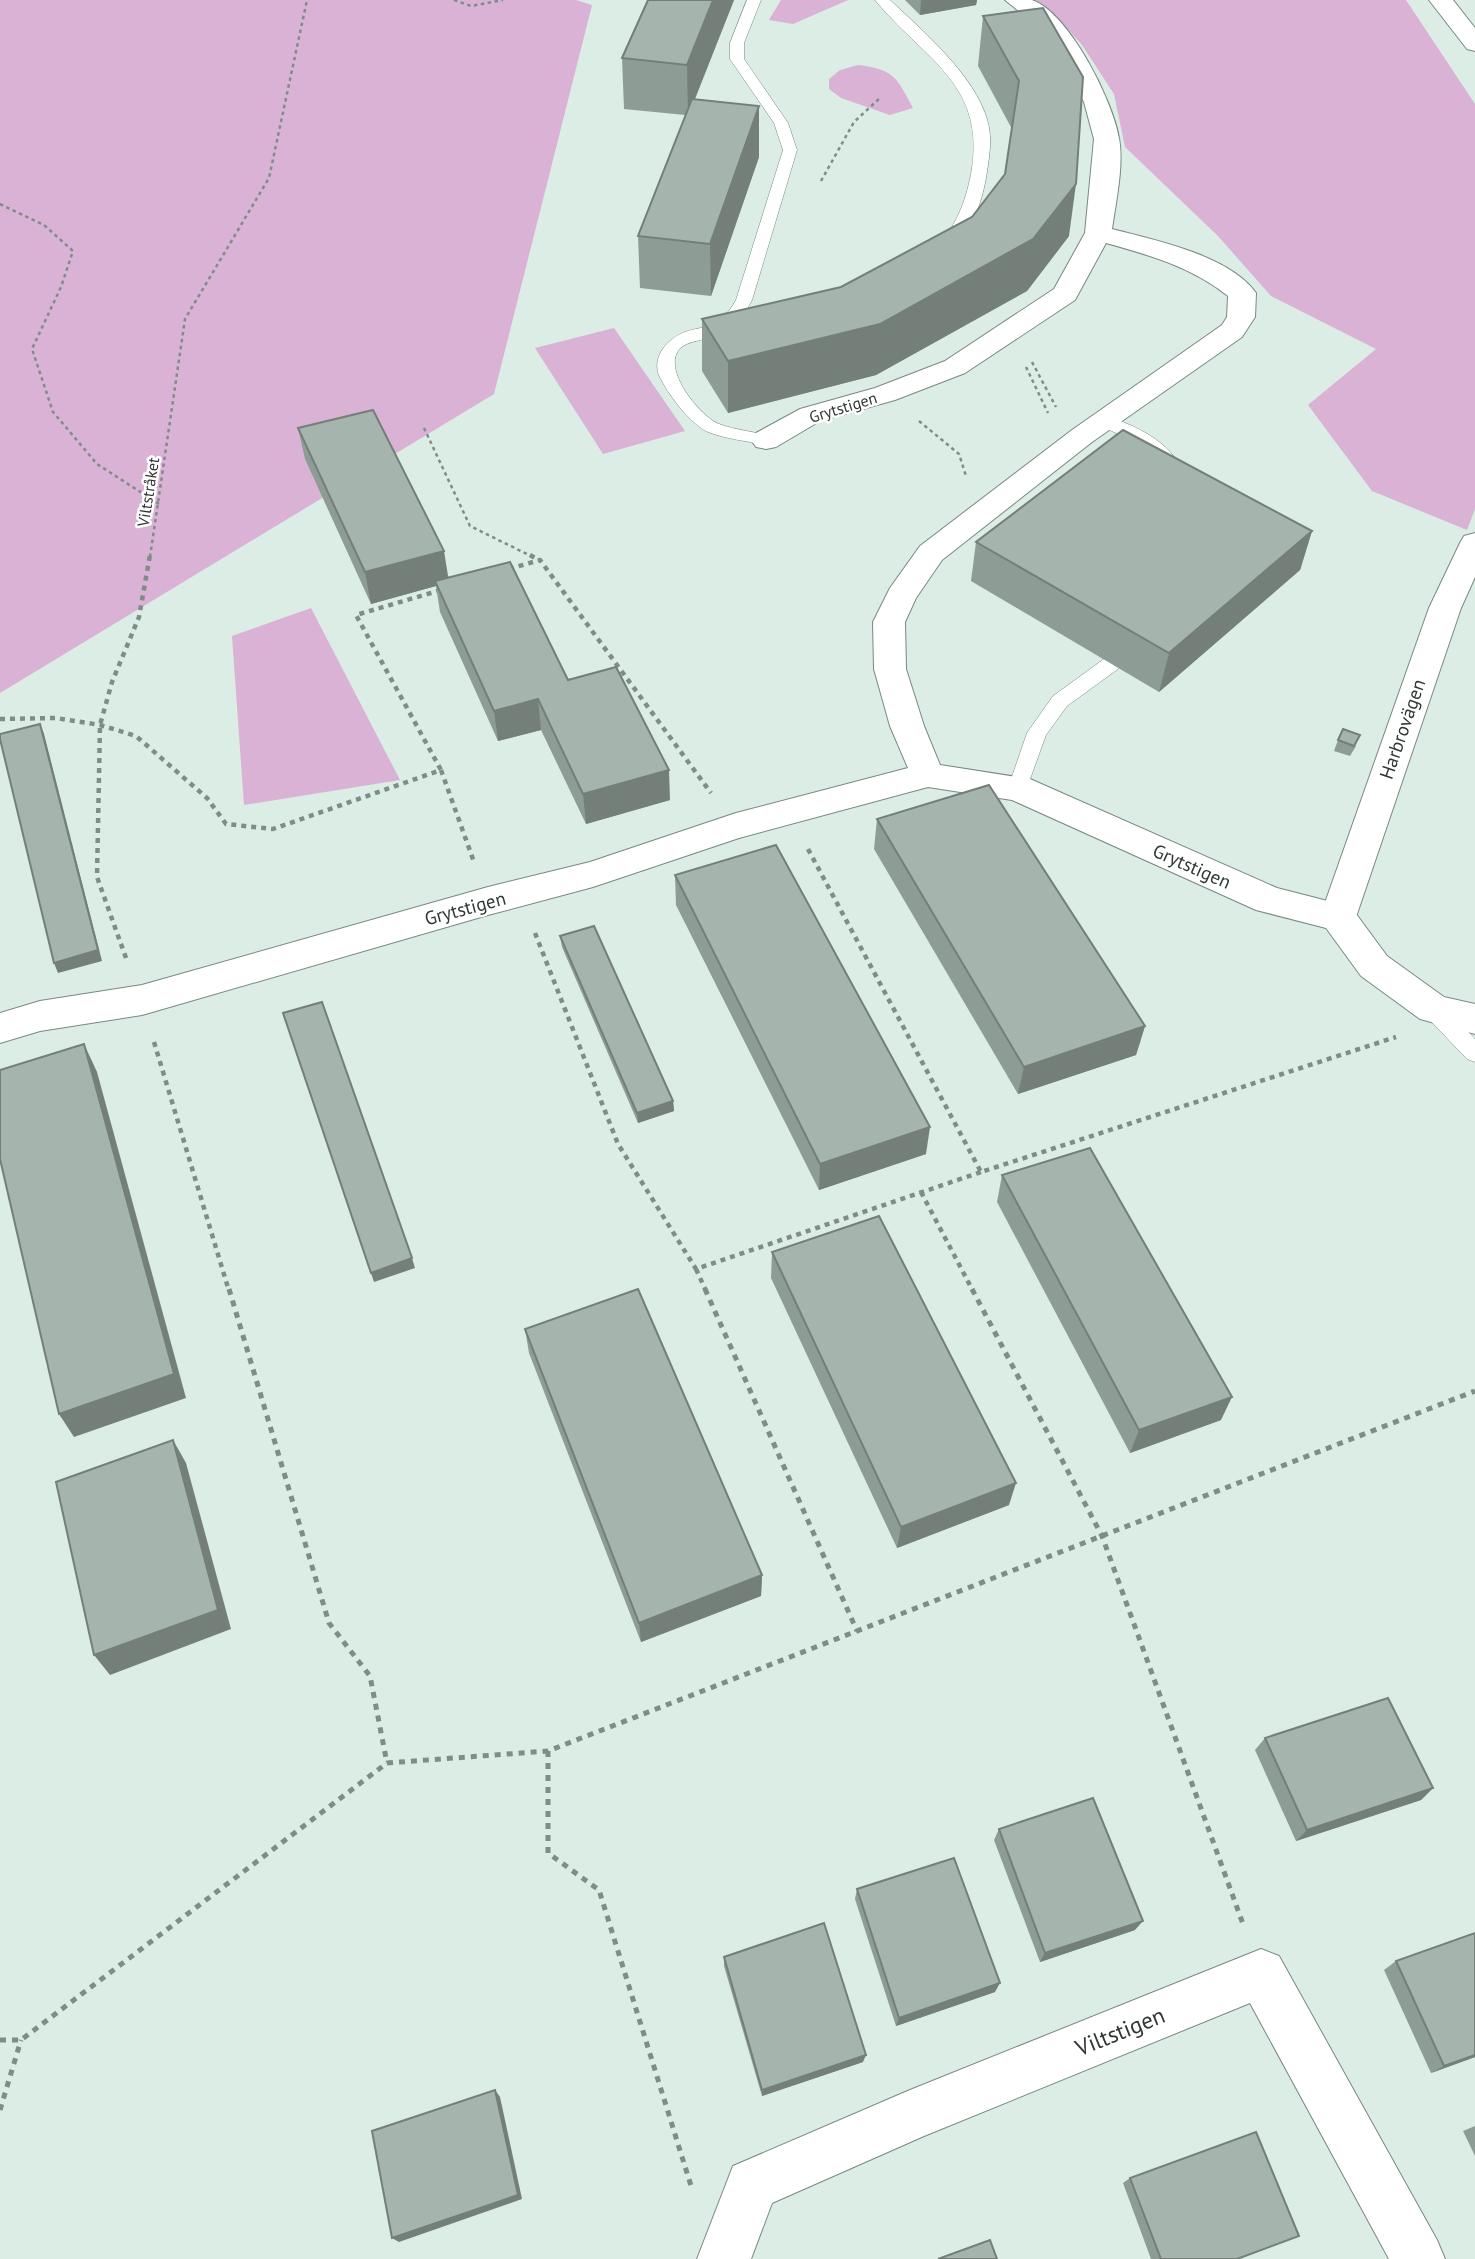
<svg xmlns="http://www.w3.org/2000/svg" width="1475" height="2259" viewBox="0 0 1475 2259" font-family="'PT Sans',sans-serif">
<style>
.green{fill:#d9b2d5}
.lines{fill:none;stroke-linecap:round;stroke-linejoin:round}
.service-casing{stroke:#798882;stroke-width:1}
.minor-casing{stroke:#798882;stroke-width:2}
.tertiary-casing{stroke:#798882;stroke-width:2}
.path-far2{stroke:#808c87;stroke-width:2.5;stroke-dasharray:3.5 3.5;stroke-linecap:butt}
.path-far1{stroke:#808c87;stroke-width:4.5;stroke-dasharray:5 5;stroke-linecap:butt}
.path{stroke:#808c87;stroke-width:5;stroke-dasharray:6 6;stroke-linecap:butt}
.service{fill:#fff;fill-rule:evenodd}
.minor{fill:#fff;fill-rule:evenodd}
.tertiary{fill:#fff;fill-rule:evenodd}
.wall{fill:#8e9c96}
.shaded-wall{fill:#747f7a}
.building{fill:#a5b5ae;stroke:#747f7a;stroke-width:2}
.labels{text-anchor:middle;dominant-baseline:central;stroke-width:5;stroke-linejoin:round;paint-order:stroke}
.far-street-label{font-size:16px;fill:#303734;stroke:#fff}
.street-label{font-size:19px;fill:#303734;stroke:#fff}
.near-street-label{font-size:23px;fill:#303734;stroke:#fff}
</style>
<rect width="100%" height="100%" fill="#dbede5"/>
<g class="green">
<polygon points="0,0 576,0 592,5 494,394 0,693"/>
<polygon points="781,0 848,0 793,24 769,20"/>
<polygon points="1032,0 1406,0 1475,104 1475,509 1467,530 1372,491 1308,405 1376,349 1271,296 1218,236 1125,147 1114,94 1082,45 1057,17"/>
<path d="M858 65C894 69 897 78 913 108L890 115 841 98 829 89V79L840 70Z"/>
<polygon points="614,328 685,431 603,454 535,348"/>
<polygon points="311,608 400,780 244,805 232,636"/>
</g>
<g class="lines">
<g class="service-casing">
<g id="service">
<path d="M747 0H761L744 43V59L788 123 797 150 752 300C737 328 734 329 704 339 697 341 689 342 683 346 657 364 699 416 719 424 735 430 755 432 772 436L775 440 766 445C747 441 726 439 708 432 690 424 667 393 659 375 654 363 660 349 670 341 694 320 714 339 736 300L783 150 774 123 730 59V43Z"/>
<path d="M875 0H890C923 31 974 75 987 119 993 138 989 159 986 178 981 205 972 230 953 249H941L939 246C958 221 967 199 972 168 985 82 921 57 875 0Z"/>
<path d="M1104 416C1135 424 1170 442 1184 472L1181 476H1169C1149 444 1131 440 1098 425L1095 421Z"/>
<polygon points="1111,657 1118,659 1121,664 1118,669 1067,706 1046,735 1025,793 1018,795 1011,793 1008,788 1027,733 1053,696 1104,659"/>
<polygon points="1433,1000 1441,1003 1475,1039 1475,1062 1467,1059 1425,1015 1422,1009 1425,1003"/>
</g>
</g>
<g class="minor-casing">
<g id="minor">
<path d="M1005 0C1013 0 1025 0 1032 0 1069 13 1113 101 1119 138 1124 164 1116 202 1112 229 1154 240 1229 255 1256 293L1255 317 1242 337 1092 442 942 560 916 598 905 622 906 669 924 726 940 765 1030 779 1277 888 1351 907 1387 956 1444 997 1475 1004V1034L1420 1019 1361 976 1326 928 1256 910 1012 800 928 787 739 838 593 887 488 915 142 1015 40 1031 0 1043V1013L40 1001 142 985 488 887 590 862 736 813 908 768 890 726 874 669 873 622 890 588 920 546 1072 430 1222 325 1227 317 1228 296C1192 267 1149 255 1106 243L1075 300 965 373 895 400 820 421 776 447 766 449 756 447 751 440 756 433 800 409 875 388 945 361 1054 289 1085 233 1094 139 1084 102 1057 49 1037 26Z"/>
<polygon points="1261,1949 1279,1956 1437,2240 1445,2259 1389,2259 1250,2003 924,2136 772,2203 751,2259 697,2259 733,2166 910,2090"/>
</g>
</g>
<g class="tertiary-casing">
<g id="tertiary">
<polygon points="1429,0 1453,0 1475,28 1475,51 1467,49"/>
<polygon points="1475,533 1475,577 1461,608 1356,917 1351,927 1338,931 1325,927 1320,917 1429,608 1460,543 1464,536"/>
</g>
</g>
<g class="path-far2">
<polyline points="454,0 471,6 503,0"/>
<polyline points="821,181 854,122 881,97"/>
<polyline points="0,204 44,225 73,251 61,287 32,349 53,412 97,464 159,504"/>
<polyline points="1032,362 1056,407"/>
<polyline points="1026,367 1048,413"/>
<polyline points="919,421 959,454 966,476"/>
<polyline points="424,428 470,526 533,557"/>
<polyline points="150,557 185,319 269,178 307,0"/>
</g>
<g class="path-far1">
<polyline points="530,555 539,560"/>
<polyline points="509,569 540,560 711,793"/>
<polyline points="441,590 356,615 441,770"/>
<polyline points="0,719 56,718 100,725 136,736 207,798 226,824 273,829 441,770 474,862"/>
<polyline points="808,849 981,1172 1396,1037"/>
<polyline points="535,933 618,1144 696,1269 981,1172"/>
<polyline points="126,958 97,877 100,725 112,682 139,617 150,555"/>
<polyline points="154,1042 229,1291"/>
<polyline points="921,1192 973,1291"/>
<polyline points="696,1269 706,1291"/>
</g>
<g class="path">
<polyline points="229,1289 329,1623 370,1676 387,1763"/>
<polyline points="705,1289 857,1631"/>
<polyline points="972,1289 1102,1536 1243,1924"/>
<polyline points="548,1751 548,1853 599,1890 692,2189"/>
<polyline points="0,2040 21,2040 387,1763 548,1751 1475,1391"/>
<polyline points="0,2110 21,2040"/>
</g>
<use href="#service" class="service"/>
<use href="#minor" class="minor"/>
<use href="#tertiary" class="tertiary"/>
</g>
<g class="wall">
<polygon points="648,0 734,0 695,99 759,106 759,157 711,296 640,288 638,236 685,115 624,109 622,58"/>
<polygon points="905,0 977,0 976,5 920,15"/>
<polygon points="1043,8 1069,236 1027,291 876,375 728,413 702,371 702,319 841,287 972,217 1005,174 1012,129 978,66 983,16"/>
<polygon points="298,428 449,577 568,680 670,800 586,824 541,730 498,741 440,612 436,586 371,604 305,459"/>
<polygon points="1312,531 1300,570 1159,692 971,581 976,542"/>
<polygon points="1338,740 1356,746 1350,756 1334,751"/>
<polygon points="877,819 1145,1026 1136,1055 1018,1094 874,849"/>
<polygon points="675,875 926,1154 819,1190 676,905"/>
<polygon points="560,936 673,1101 674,1111 638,1123 562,947"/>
<polygon points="1002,1175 1221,1420 1130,1453 997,1202"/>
<polygon points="772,1252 1009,1505 897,1548 771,1278"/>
<polygon points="525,1329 762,1575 761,1596 641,1642 529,1353"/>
<polygon points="1265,1738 1433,1788 1421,1800 1296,1841 1255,1750"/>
<polygon points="999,1829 1135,1930 1040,1962 994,1840"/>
<polygon points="857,1889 995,1992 896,2026 855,1899"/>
<polygon points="724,1957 863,2062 762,2096 724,1966"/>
<polygon points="1396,1961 1475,2057 1431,2073 1384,1970"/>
<polygon points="1475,2126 1475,2156 1463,2131"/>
<polygon points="1130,2178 1237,2259 1151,2259 1123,2183"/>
</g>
<g class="shaded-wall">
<polygon points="713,0 734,0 688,116 687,65"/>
<polygon points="921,0 977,0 976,5 920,15"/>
<polygon points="759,106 759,157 711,296 710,244"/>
<polygon points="1076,184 1069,236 1027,291 876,375 728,413 728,361"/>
<polygon points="1312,531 1300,570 1159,692 1169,653"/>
<polygon points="444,551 449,582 435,581 436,586 371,604 365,572"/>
<polygon points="538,699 541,730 498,741 494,711"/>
<polygon points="40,724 44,734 102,961 58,973 54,963"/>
<polygon points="669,770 670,800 586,824 583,794"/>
<polygon points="1145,1026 1136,1055 1018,1094 1024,1067"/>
<polygon points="84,1044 97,1072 186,1398 74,1437 59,1414"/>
<polygon points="673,1101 674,1111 638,1123 637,1113"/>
<polygon points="930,1127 926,1154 819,1190 820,1164"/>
<polygon points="412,1258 415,1268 374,1282 371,1273"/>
<polygon points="1232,1397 1221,1420 1130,1453 1139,1430"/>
<polygon points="173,1440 186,1463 231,1629 110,1675 94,1655"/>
<polygon points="1016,1483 1009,1505 897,1548 901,1527"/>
<polygon points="762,1575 761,1596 641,1642 639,1623"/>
<polygon points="1433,1788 1421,1800 1296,1841 1307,1830"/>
<polygon points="1143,1921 1135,1930 1040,1962 1045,1953"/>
<polygon points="1000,1983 995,1992 896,2026 899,2018"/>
<polygon points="866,2055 863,2062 762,2096 762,2090"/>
<polygon points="1475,2055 1475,2057 1431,2073 1444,2066"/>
<polygon points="495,2090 500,2097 522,2199 399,2242 392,2238"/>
</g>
<g class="building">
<polygon points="648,0 713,0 687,65 622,58"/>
<polygon points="1043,8 1083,77 1076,184 1033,239 880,324 728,361 702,319 841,287 972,217 1005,174 1019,81 983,16"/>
<polygon points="692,99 759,106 710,244 638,236"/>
<polygon points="373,410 444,551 365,572 298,428"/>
<polygon points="1123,430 1312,531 1169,653 976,542"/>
<polygon points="510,562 568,680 616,667 669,770 583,794 538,699 494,711 435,581"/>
<polygon points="40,724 98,950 54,963 0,739 0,734"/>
<polygon points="1343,729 1360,735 1354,746 1338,740"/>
<polygon points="989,785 1145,1026 1024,1067 877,819"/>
<polygon points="776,845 930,1127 820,1164 675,875"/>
<polygon points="594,926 673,1101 637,1113 560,936"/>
<polygon points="322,1002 412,1258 371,1273 283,1013"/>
<polygon points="84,1044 174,1374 59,1414 0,1159 0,1070"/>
<polygon points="1090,1148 1232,1397 1139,1430 1002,1175"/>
<polygon points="879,1216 1016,1483 901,1527 772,1252"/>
<polygon points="638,1289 762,1575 639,1623 525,1329"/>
<polygon points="173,1440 218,1610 94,1655 56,1482"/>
<polygon points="1388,1698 1433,1788 1307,1830 1265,1738"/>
<polygon points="1093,1798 1143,1921 1045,1953 999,1829"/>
<polygon points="954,1858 1000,1983 899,2018 857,1889"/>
<polygon points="824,1923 866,2055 762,2090 724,1957"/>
<polygon points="1475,1933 1475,2055 1444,2066 1396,1961"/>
<polygon points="495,2090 518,2195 392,2238 372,2131"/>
<polygon points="1256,2132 1299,2236 1237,2259 1161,2259 1130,2178"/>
<polygon points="990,2240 997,2259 938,2259"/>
</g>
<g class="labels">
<g class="far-street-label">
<text transform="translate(843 407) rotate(-17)">Grytstigen</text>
<text transform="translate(148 492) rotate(-81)">Viltstråket</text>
</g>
<g class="street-label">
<text transform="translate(1402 729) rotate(-71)">Harbrovägen</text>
<text transform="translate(1192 866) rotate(24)">Grytstigen</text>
<text transform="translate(465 908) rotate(-15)">Grytstigen</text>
</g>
<g class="near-street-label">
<text transform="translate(1120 2031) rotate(-22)">Viltstigen</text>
</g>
</g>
</svg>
